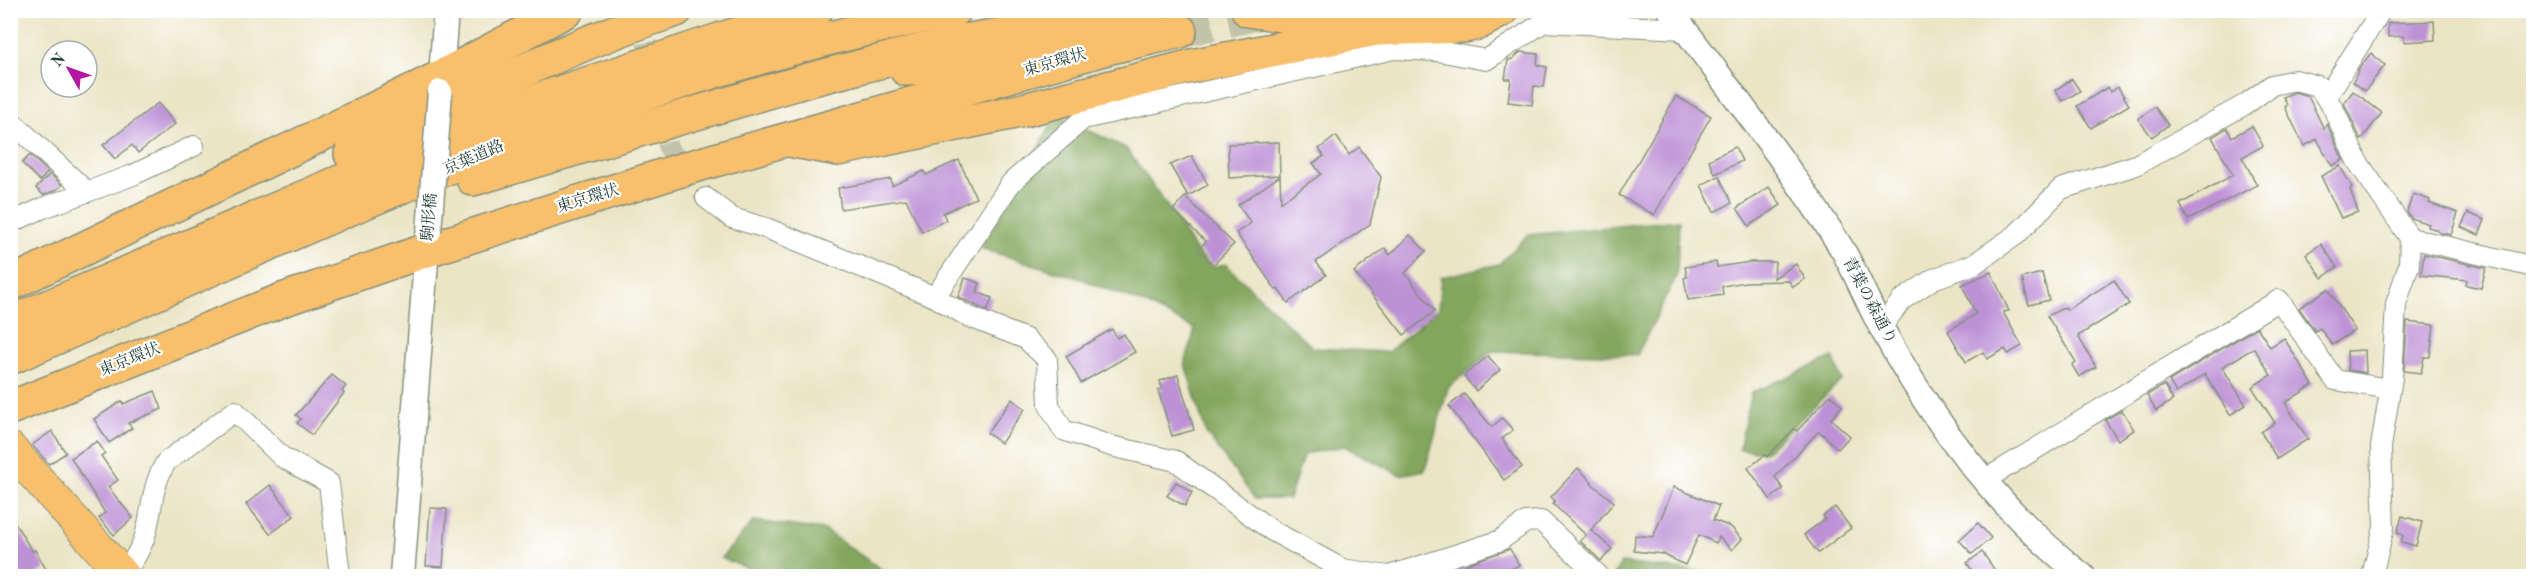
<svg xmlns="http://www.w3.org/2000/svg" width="2544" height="587" viewBox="0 0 2544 587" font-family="'Old Standard TT','Noto Serif JP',serif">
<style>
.forest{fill:#82a65b;stroke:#507248;stroke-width:1.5}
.building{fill:#bd91d6}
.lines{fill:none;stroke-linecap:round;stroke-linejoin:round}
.minor-tunnel{stroke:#c2c3a9;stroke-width:20;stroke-dasharray:20 10;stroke-linecap:butt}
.trunk-tunnel{stroke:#c2c3a9;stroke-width:33;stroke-dasharray:33 16;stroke-linecap:butt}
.minor-casing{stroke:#85917d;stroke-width:22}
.tertiary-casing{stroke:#85917d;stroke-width:27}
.primary-casing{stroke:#85917d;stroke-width:34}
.trunk-casing{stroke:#85917d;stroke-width:36}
.motorway-casing{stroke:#85917d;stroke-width:36}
.minor{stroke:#fff;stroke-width:20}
.tertiary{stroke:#fff;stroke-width:24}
.primary{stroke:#f8bf6c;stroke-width:32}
.trunk{stroke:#f8bf6c;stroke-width:33}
.motorway{stroke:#f8bf6c;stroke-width:33}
.tertiary-bridge-casing{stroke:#85917d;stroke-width:27;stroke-linecap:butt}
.tertiary-bridge{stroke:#fff;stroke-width:24}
.labels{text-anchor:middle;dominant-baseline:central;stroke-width:4.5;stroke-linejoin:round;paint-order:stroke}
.street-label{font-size:16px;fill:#1f3d34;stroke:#fff}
</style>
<rect width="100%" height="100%" fill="#fff"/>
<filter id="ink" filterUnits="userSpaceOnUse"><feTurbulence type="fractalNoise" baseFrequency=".0167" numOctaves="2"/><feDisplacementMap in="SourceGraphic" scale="12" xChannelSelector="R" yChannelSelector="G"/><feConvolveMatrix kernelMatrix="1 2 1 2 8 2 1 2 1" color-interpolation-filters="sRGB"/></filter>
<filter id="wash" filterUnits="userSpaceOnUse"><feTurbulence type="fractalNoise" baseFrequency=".008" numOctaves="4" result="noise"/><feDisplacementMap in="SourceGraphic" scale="24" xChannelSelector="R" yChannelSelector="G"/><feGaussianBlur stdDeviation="1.35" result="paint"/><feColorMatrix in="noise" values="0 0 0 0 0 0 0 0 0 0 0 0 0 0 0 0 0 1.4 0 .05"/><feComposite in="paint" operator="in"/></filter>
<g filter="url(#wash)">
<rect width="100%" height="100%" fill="#ebe5c6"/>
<g class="forest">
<polygon points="1056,115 1126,148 1170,210 1195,250 1213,268 1225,264 1313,348 1388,352 1438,309 1441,277 1499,264 1528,235 1679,220 1677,275 1637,355 1492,351 1448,388 1425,470 1400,475 1344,446 1304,454 1289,499 1255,499 1206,433 1185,364 1195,329 1147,305 1081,279 980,248 1011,199"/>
<polygon points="1833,357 1842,380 1765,452 1739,449 1751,393"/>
<polygon points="754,521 824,530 891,576 768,576 721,558"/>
<polygon points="1621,563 1742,576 1613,576"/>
</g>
<g id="blocks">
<g class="building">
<polygon points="2434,21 2435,40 2404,42 2404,36 2388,37 2388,23"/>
<polygon points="1520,52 1538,54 1537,65 1547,67 1544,87 1534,86 1532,105 1508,102 1511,79 1505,79 1508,60 1513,59"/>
<polygon points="2371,53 2385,65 2365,91 2353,82 2360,67"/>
<polygon points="2072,79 2080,91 2063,101 2055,90"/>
<polygon points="2108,87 2111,92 2118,87 2129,105 2091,128 2077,106"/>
<polygon points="2353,91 2382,113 2361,140 2344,103"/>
<polygon points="2295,92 2308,96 2324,129 2327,124 2343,160 2332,166 2317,139 2304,146 2285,107 2287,105 2283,97"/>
<polygon points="1676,96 1711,116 1654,215 1619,195"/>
<polygon points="158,103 175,124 138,153 132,145 115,159 103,145"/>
<polygon points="2155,107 2168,125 2152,137 2138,119"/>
<polygon points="2252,126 2263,146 2242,157 2257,185 2188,220 2180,204 2233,175 2212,137 2227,128 2232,137"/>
<polygon points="1336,136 1349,155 1359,147 1381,177 1370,224 1316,262 1326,275 1288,303 1278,289 1276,290 1236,233 1251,223 1238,205 1280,176 1281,202 1321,174 1313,163 1324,156 1319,149"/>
<polygon points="1279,142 1280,175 1229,178 1228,144"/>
<polygon points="1735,147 1742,161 1715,174 1709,160"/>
<polygon points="30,155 48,172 40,181 22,163"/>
<polygon points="1192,156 1208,185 1188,196 1170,165"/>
<polygon points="959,160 976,198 943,213 946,220 922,232 906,199 841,209 838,188 891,179 892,186 924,171 926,175"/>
<polygon points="2340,166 2352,187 2350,189 2358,212 2341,218 2321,176"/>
<polygon points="50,174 62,185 56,190 43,195 36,188"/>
<polygon points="1719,176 1732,203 1714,212 1701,185"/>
<polygon points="1769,187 1781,205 1749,226 1737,208"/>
<polygon points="2413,194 2430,200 2429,203 2458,213 2451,235 2438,232 2438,230 2428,227 2429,224 2411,218 2407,212"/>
<polygon points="1185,197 1234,244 1213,265 1198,249 1206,242 1173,210"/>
<polygon points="2468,213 2485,220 2479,235 2461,227"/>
<polygon points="1410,235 1426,251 1405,273 1435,311 1404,335 1354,272 1385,248 1390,255"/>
<polygon points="2321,244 2337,267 2322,278 2306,254"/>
<polygon points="2424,254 2486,268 2481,288 2466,285 2467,280 2421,275"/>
<polygon points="1716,262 1717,267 1750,262 1775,262 1774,278 1796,264 1805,279 1793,287 1789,281 1746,282 1722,286 1723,295 1688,300 1684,278 1687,277 1685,267"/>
<polygon points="1991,272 2009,311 2003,312 2022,346 2008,354 2005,349 1987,359 1983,352 1966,362 1948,331 1976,314 1962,285"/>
<polygon points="2042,273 2049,300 2029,305 2022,278"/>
<polygon points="965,278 980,283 977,292 992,298 987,311 958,297"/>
<polygon points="2114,280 2129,304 2078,336 2096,367 2079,377 2072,365 2076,362 2047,316 2065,307 2067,310"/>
<polygon points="2328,289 2355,330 2332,345 2320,328 2315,331 2299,308"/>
<polygon points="2407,322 2434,325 2430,357 2424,357 2421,373 2404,371"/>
<polygon points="2257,327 2270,347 2284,338 2313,385 2285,403 2308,439 2277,459 2261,432 2275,423 2252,387 2271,375 2254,348 2222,367 2246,405 2230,415 2205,374 2176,393 2169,381"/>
<polygon points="1112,329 1117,338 1124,334 1135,352 1081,383 1066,356"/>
<polygon points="2365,350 2366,373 2348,370 2347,351"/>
<polygon points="1488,356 1500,370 1476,391 1464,376"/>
<polygon points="332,375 346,386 342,391 344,393 312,435 297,423 301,419 296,415"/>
<polygon points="1178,375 1194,430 1172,436 1158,390 1162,389 1160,381"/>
<polygon points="2164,385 2173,400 2156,411 2147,395"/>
<polygon points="155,391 162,409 128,423 132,428 109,443 94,419 122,401 123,404"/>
<polygon points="1464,394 1492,427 1502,418 1513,430 1502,439 1522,467 1504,480 1449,406"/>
<polygon points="1830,395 1842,406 1831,419 1850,436 1838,449 1819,431 1775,477 1783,489 1770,499 1748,468 1765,455 1767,457 1794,429 1797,431"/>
<polygon points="1012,399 1025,409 1001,443 987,433"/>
<polygon points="2122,410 2134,430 2118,440 2105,420"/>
<polygon points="52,431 66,453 49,464 32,445"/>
<polygon points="97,441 105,453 101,456 118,480 108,487 133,518 114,535 99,518 105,513 71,458"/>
<polygon points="1578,468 1592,482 1591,483 1614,502 1590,531 1591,530 1612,549 1601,561 1580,541 1586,535 1553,504 1555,501 1551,497"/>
<polygon points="1176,482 1192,492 1185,506 1167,496"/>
<polygon points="270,485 294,516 270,534 246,504"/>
<polygon points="1674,487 1719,506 1713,520 1731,527 1742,539 1732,550 1719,537 1716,543 1699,535 1685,565 1663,554 1634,551 1635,535 1653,537"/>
<polygon points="1835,507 1851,528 1818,553 1804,535 1825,519 1823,516"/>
<polygon points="430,508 447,509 443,567 426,566"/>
<polygon points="10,515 32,551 35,550 46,569 34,576 10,576"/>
<polygon points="2402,516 2422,522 2416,546 2401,542 2403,535 2397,533"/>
<polygon points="1978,523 1991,538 1972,554 1959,540"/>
<polygon points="1510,549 1519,565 1497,576 1445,576 1472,562"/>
<polygon points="1982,552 1999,576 1976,576 1967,563"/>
</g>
</g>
</g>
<g filter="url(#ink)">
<use href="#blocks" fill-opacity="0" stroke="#85917d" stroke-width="1.5"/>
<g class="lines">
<g class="minor-tunnel">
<polyline points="640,13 653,72"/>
<polyline points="661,113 668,147 706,198"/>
</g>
<polyline class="trunk-tunnel" points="1180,31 1276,10"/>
<g class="minor-casing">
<g id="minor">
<polyline points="2326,98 2380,12"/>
<polyline points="10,120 87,192"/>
<polyline points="706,198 732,218 766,228 935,297 967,316 1026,339 1047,359 1049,405 1063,430 1111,446 1176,461 1271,530 1342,569 1388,576"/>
<polyline points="10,223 43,208 133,175 194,146"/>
<polyline points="2410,238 2534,267"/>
<polyline points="935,297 1011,183 1083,119 1394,49 1438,51 1486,60 1544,22 1684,29"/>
<polyline points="1881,327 1902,300 1933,279 1974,264 2016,235 2061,189 2136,165 2246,104 2272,85 2295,80 2318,86 2333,108 2357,161 2410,238 2409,265 2396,304 2392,378 2381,447 2384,527 2372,576"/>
<polyline points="1983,481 2279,300 2335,380 2390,389"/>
<path d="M122 576C130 566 141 549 145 536 153 510 151 484 167 461L235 411 282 457 329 483 340 576"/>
<polyline points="1389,576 1499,541 1526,522 1541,521 1599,576"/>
</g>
</g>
<g class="tertiary-casing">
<g id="tertiary">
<path d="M1670 10C1707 58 1743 107 1779 156 1801 188 1825 220 1845 254 1858 278 1868 303 1881 327 1933 423 1997 509 2083 576"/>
<polyline points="440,89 446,10"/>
<polyline points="402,576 428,235"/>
</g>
</g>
<g class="primary-casing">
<polyline id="primary" points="10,448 124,576"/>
</g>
<g class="trunk-casing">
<g id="trunk">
<polyline points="794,141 838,149 1024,110 1192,66 1376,29 1464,26 1478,23 1502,10"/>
<polyline points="10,284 441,77 567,10"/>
<polyline points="10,408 282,300 427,250 687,168 1107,48 1180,31"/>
</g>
</g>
<g class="motorway-casing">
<g id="motorway">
<polyline points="1248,10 1376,29"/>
<polyline points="906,69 946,67 1086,47 1107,48"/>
<path d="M351 154C457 102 563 47 676 10"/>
<polyline points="473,179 805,81 951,43 1152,10"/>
<polyline points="10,323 382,164 538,100 728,37 816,10"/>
<path d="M10 358C317 224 624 73 955 10"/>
</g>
</g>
<use href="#minor" class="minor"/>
<use href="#tertiary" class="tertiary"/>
<use href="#primary" class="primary"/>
<use href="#trunk" class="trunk"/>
<use href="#motorway" class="motorway"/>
<g class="tertiary-bridge-casing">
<polyline id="tertiary-bridge" points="429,231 440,92"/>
</g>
<use href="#tertiary-bridge" class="tertiary-bridge"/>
</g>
</g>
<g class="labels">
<g class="street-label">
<text transform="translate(1055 63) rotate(-16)">東京環状</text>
<text transform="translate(474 158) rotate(-23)">京葉道路</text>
<text transform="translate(588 199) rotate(-17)">東京環状</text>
<text transform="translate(430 217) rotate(-85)">駒形橋</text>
<text transform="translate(1869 301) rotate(62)">青葉の森通り</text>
<text transform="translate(130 360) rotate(-22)">東京環状</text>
</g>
</g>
<rect width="2544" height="587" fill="none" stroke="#fff" stroke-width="36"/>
<g transform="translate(69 69) rotate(310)"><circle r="28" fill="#ffffff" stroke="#a5b1ae" stroke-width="1.5"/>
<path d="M0-4.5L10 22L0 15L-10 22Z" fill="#b5179e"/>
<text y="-9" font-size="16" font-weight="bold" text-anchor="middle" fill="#1f3d34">N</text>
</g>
</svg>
